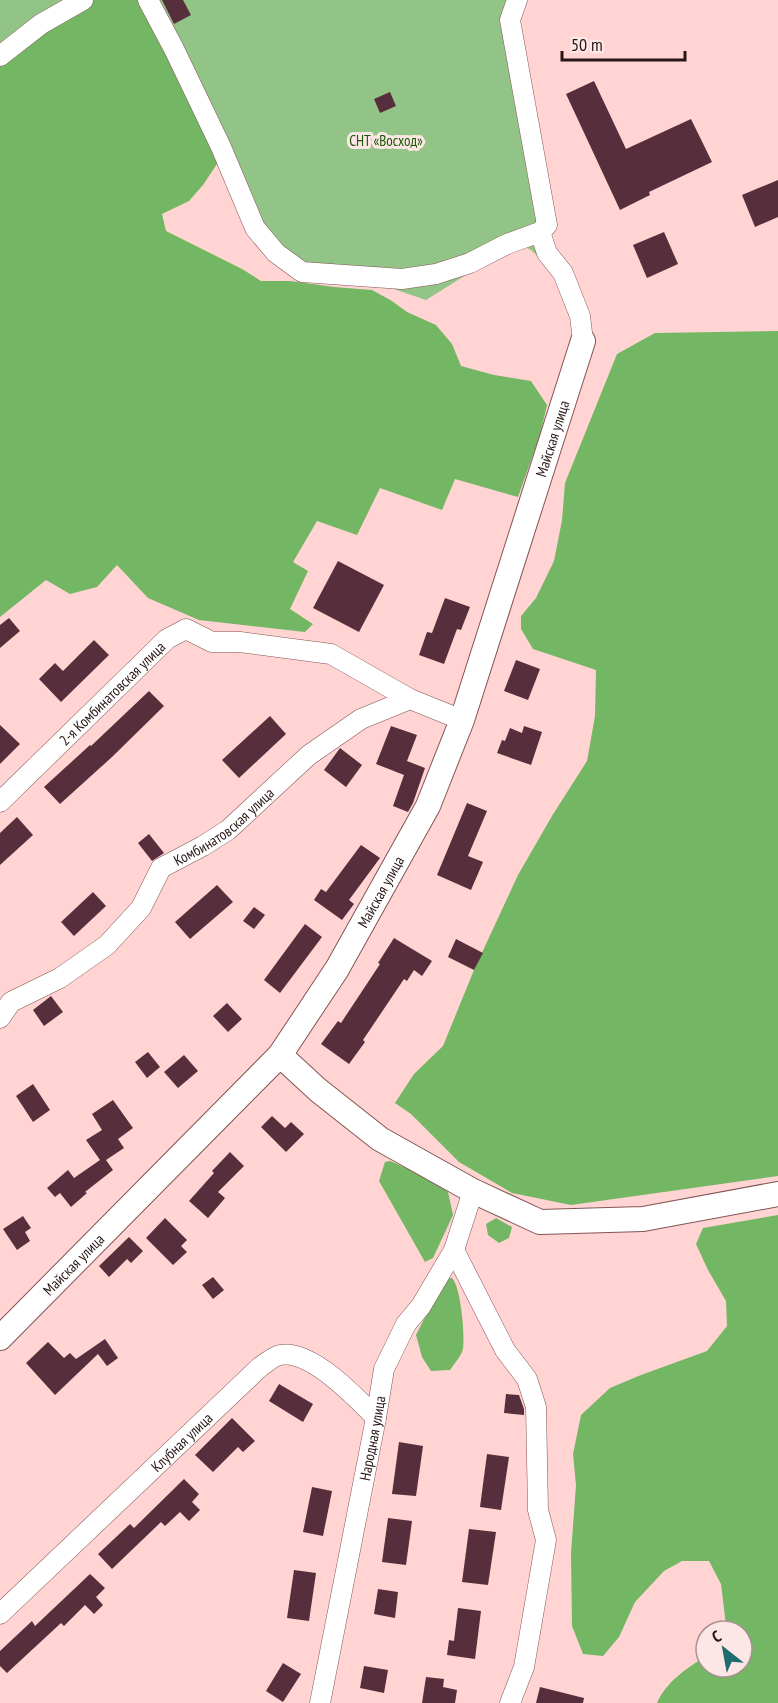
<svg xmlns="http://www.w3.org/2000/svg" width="778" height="1703" viewBox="0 0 778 1703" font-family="'PT Sans Narrow',sans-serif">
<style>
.green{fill:#93c487}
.forest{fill:#73b664}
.building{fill:#572f3c}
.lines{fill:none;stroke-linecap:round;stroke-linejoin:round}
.minor-casing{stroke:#835555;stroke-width:21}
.tertiary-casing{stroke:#835555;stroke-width:26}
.minor{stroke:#fff;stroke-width:20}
.tertiary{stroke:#fff;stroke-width:24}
.labels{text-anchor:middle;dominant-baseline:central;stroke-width:6;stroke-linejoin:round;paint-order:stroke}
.park-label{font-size:15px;fill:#175800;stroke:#fde7e6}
.street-label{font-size:15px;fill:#281616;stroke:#fde7e6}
</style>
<rect width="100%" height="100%" fill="#ffd4d2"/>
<g class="green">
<polygon points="0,0 83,0 0,56"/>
<path d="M148 0H517L547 269C531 249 531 242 504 251L426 300 388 287 302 272 276 253Z"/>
</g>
<g class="forest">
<polygon points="83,0 148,0 221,147 217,164 203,185 189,201 162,214 166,231 242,269 261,281 290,281 334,287 372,290 392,301 407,312 436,325 452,344 461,366 494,375 531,381 547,405 540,435 518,497 455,479 442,510 380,488 357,535 317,521 293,562 308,571 290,609 313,624 305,632 199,620 148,598 117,565 97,587 70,594 46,580 0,617 0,56"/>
<polygon points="778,331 778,1176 571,1205 512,1193 459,1162 411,1114 395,1103 414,1074 443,1046 474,970 518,875 552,816 587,761 595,716 596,670 533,649 521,629 521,616 536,598 554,561 562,520 565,483 617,354 655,333"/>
<polygon points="390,1161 439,1182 448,1192 453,1215 433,1258 425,1262 379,1181 385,1162"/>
<path d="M778 1215V1703H657C666 1682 687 1668 706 1656V1667H742V1631H725L726 1625 721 1584 709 1561H682L664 1571 635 1602 619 1637 603 1656 583 1654 572 1626 571 1553 576 1485 573 1454 581 1415 610 1388 641 1375 707 1351 727 1326 726 1301 708 1270 696 1244 703 1228Z"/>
<polygon points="496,1218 512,1227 509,1238 499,1243 488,1235 486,1224"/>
<path d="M445 1278H452C461 1287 465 1336 463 1349 461 1356 454 1364 450 1370L431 1371 422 1357 416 1335Z"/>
</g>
<g class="building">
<polygon points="162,0 183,0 191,15 174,24"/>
<polygon points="594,81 626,149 691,119 712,162 649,192 650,195 620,210 566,94"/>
<polygon points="390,92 396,106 380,113 374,99"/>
<polygon points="778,180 778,217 755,227 742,195"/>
<polygon points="664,232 678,264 647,278 633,245"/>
<polygon points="338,561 384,585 359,632 313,608"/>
<polygon points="445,598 470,607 461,630 457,629 444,664 419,655 427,632 432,633"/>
<polygon points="9,618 20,631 0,648 0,625"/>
<polygon points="94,640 109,655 61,702 39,679 55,663 63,671"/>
<polygon points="516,660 540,669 528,700 504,691"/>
<polygon points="149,691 164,706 112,757 60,804 44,787 90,745 91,746"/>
<polygon points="270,716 286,734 239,778 222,760"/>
<polygon points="0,725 20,744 0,764"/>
<polygon points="391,726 417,735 407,761 425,768 413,803 408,812 393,806 404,775 376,764"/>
<polygon points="524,726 542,732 531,765 497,753 502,740 505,741 510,728 522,733"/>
<polygon points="340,748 362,765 346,787 324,770"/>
<polygon points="467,803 487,811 468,856 483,862 471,890 437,875"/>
<polygon points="17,817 33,835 0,865 0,833"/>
<polygon points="149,834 164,853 152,861 138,843"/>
<polygon points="361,845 380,858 349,900 354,904 342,920 314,900 321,889 326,892"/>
<polygon points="217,885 233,902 190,939 175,922"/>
<polygon points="93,892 106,906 74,936 61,922"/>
<polygon points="254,907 265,915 254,929 243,921"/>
<polygon points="305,924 322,937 280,993 264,980"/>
<polygon points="394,938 432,961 422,976 414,970 407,981 404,979 363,1040 365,1042 349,1064 321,1044 338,1021 341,1023 380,964 378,963"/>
<polygon points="456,939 483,953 474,970 448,957"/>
<polygon points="51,996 63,1012 44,1026 33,1010"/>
<polygon points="227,1003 242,1019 228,1032 213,1016"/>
<polygon points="148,1052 160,1067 147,1078 135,1062"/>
<polygon points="184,1055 198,1071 178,1088 164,1072"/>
<polygon points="33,1084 50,1110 33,1122 16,1096"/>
<polygon points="113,1100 133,1128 118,1139 124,1148 106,1160 113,1170 85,1192 87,1193 71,1207 60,1193 55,1197 47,1188 68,1170 74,1178 100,1160 86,1140 102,1130 92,1114"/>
<polygon points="272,1116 285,1128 291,1122 304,1134 286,1152 261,1127"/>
<polygon points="230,1152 244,1166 218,1192 225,1198 208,1218 189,1201 214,1173 212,1171"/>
<polygon points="23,1216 31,1228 25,1232 30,1241 17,1250 3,1229"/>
<polygon points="165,1218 187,1240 181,1246 187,1252 173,1265 146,1238"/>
<polygon points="129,1237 143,1251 131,1263 127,1259 109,1277 99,1266"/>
<polygon points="213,1277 224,1290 213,1299 202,1285"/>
<polygon points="105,1339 118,1358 107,1366 98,1354 55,1395 26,1363 48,1342 64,1358 70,1353 76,1359"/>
<polygon points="279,1384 313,1404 303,1422 269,1401"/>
<polygon points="506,1394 519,1395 524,1409 524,1415 504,1413"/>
<polygon points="232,1418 255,1441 243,1452 238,1447 213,1472 195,1455"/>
<polygon points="399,1442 423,1446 416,1496 392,1494"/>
<polygon points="487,1454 509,1457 501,1510 480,1507"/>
<polygon points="184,1479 199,1494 192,1502 200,1510 189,1521 180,1512 165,1526 161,1522 112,1569 98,1554 130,1524 134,1528"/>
<polygon points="312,1487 332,1491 323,1536 303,1532"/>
<polygon points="388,1518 412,1521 406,1565 382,1562"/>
<polygon points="469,1529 496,1532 488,1585 462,1582"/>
<polygon points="294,1570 316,1573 309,1621 287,1618"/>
<polygon points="90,1574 105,1588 96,1597 103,1605 94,1614 85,1605 64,1626 61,1623 7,1673 0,1666 0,1651 32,1621 35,1626"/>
<polygon points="378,1589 398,1592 395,1618 374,1614"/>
<polygon points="458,1608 481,1611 475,1659 447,1655 449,1640 454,1641"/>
<polygon points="283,1663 301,1674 283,1702 266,1691"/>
<polygon points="364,1666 388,1670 384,1693 360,1688"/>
<polygon points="426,1677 444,1679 443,1687 457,1690 455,1703 422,1703"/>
<polygon points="540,1687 584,1698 583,1703 536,1703"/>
</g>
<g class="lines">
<g class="minor-casing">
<g id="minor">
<polyline points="148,0 174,49 221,147 255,228 276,253 302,272 402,279 436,274 470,263 507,244 540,232 547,225 510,20 517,0"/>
<polyline points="0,56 41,24 83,0"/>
<polyline points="540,232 547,253 563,273 580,316 583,341"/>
<path id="s1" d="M0 802 167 639 186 629 212 642H240L331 654 410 699 462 720"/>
<path id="s2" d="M0 1018 11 1002 60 978 107 945 141 908 161 868 203 846 228 830 309 755 361 719 410 699"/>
<polyline points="454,1250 505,1350 527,1379 536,1407 538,1510 546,1540 524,1667 510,1703"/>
<path id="s3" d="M0 1614 260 1367C266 1363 274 1356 280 1355 311 1349 357 1398 376 1418"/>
<path id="s4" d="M320 1703 376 1418 384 1369 406 1324 421 1306 454 1250 473 1191"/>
</g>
</g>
<g class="tertiary-casing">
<g id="tertiary">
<polyline points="280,1055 318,1090 380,1139 473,1191 540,1222 643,1219 778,1194"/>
<path id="s5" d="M0 1338 280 1055 337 969 428 806 462 720 583 341"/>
</g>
</g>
<use href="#minor" class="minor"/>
<use href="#tertiary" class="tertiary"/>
</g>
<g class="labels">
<g class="park-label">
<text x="386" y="140">СНТ «Восход»</text>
</g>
<g class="street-label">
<text stroke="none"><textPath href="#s5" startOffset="1076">Майская улица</textPath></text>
<text stroke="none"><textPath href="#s1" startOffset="156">2-я Комбинатовская улица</textPath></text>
<text stroke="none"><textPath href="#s2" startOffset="302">Комбинатовская улица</textPath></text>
<text stroke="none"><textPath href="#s5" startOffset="590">Майская улица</textPath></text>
<text stroke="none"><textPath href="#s5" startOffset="104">Майская улица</textPath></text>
<text stroke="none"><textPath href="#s4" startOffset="270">Народная улица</textPath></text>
<text stroke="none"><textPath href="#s3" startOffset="250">Клубная улица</textPath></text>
</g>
</g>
<g transform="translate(724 1649) rotate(329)"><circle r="28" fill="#fde7e6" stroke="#a89393" stroke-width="1.5"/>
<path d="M0-4.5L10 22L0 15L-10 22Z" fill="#1f6b6f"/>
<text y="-9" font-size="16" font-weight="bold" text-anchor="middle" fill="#281616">С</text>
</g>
<path d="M562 51v9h123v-9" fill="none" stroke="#281616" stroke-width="3"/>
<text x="571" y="51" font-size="18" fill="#281616" stroke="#fde7e6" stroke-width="4.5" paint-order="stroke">50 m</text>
</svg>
